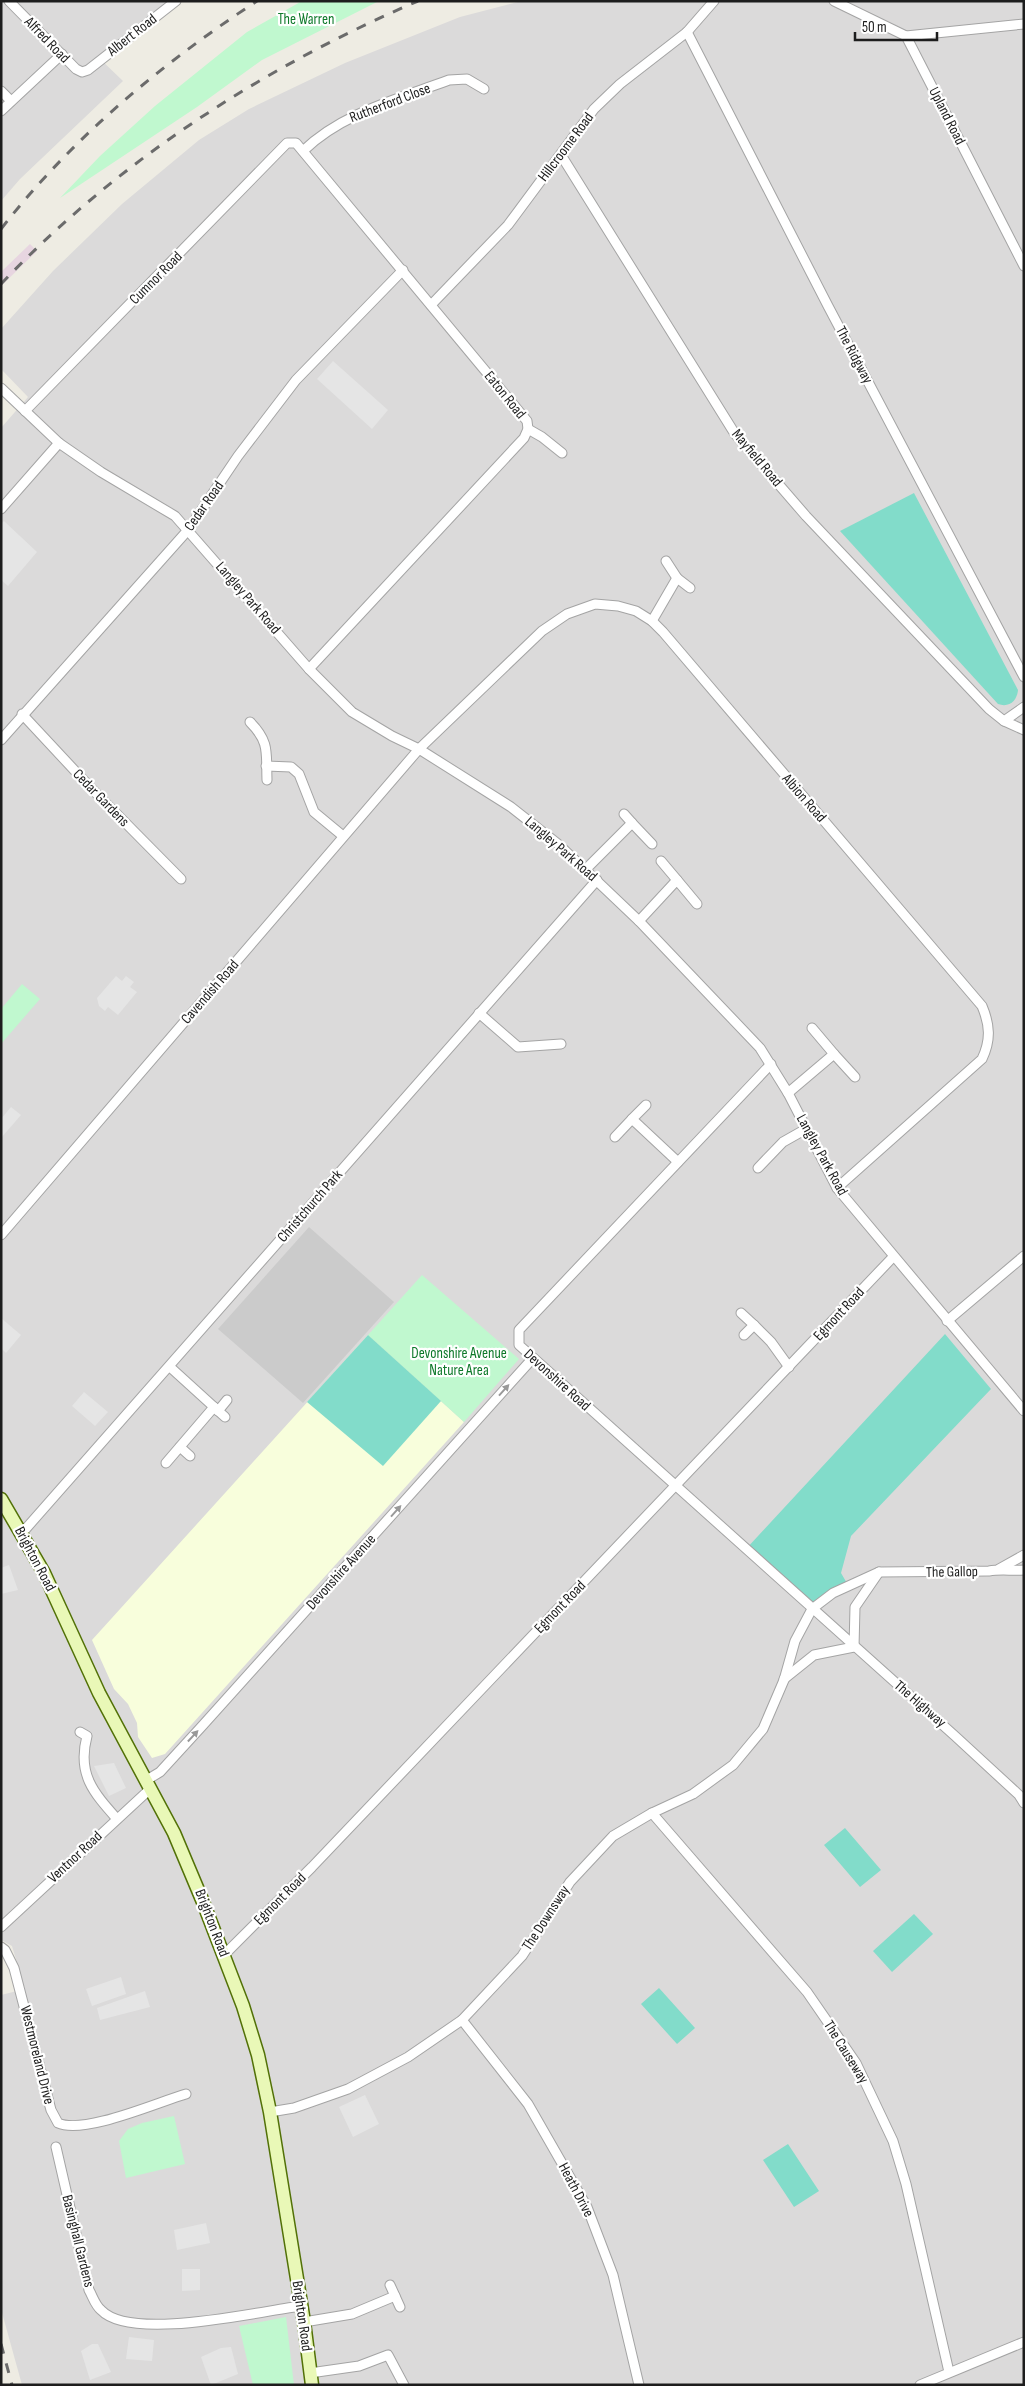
<svg xmlns="http://www.w3.org/2000/svg" width="1025" height="2386" viewBox="0 0 1025 2386" font-family="'Sofia Sans Condensed',sans-serif">
<style>
.residential{fill:#dbdada}
.industrial{fill:#e7d5e0}
.education{fill:#f8fedc}
.religious{fill:#cbcbcb}
.park{fill:#c0f8cf}
.pitch{fill:#82dcca}
.parking{fill:#e5e5e5}
.lines{fill:none;stroke-linecap:round;stroke-linejoin:round}
.street-casing{stroke:#a4a4a4;stroke-width:11}
.secondary-casing{stroke:#527107;stroke-width:15}
.street{stroke:#fff;stroke-width:9}
.secondary{stroke:#e9f8b7;stroke-width:12}
.rail{stroke:#6b6b6b;stroke-width:3;stroke-dasharray:10 10;stroke-linecap:butt}
.oneway{fill:#999}
.labels{text-anchor:middle;dominant-baseline:central;stroke-width:4.5;stroke-linejoin:round;paint-order:stroke}
.park-label{font-size:15px;fill:#0e792a;stroke:#fff}
.street-label{font-size:15px;fill:#1d1d1d;stroke:#fff}
</style>
<rect width="100%" height="100%" fill="#eeece3"/>
<g class="residential">
<polygon points="1,1 173,1 100,59 123,81 20,179 1,201"/>
<polygon points="522,1 1024,1 1024,2385 22,2385 1,2309 1,1995 25,1989 12,1946 1,1940 1,428 28,397 1,369 1,329 53,271 122,204 199,140 249,109 345,63 460,17"/>
</g>
<polygon class="industrial" points="30,244 37,251 1,286 1,272"/>
<polygon class="education" points="368,1335 464,1422 165,1754 152,1758 138,1737 137,1723 128,1704 114,1689 92,1640"/>
<polygon class="religious" points="309,1227 394,1302 303,1403 218,1329"/>
<g class="park">
<polygon points="302,1 379,1 262,60 197,107 60,198 100,156 155,106 247,32"/>
<polygon points="22,984 40,999 1,1044 1,1009"/>
<polygon points="422,1275 519,1359 464,1422 368,1335"/>
<polygon points="174,2116 185,2164 126,2178 119,2141 128,2129 142,2123"/>
<polygon points="286,2317 294,2385 253,2385 239,2326"/>
</g>
<g class="pitch">
<path d="M914 493 1018 690C1017 701 1009 708 998 704L840 531Z"/>
<polygon points="945,1334 991,1389 851,1536 841,1573 848,1585 812,1609 746,1549"/>
<polygon points="368,1335 441,1401 383,1466 307,1402"/>
<polygon points="845,1828 881,1870 860,1887 824,1845"/>
<polygon points="914,1914 933,1934 892,1972 873,1951"/>
<polygon points="659,1988 695,2028 677,2044 641,2004"/>
<polygon points="788,2144 819,2191 794,2207 763,2160"/>
</g>
<g class="parking">
<polygon points="333,361 388,410 372,429 317,379"/>
<polygon points="4,521 37,552 8,586 1,580 1,524"/>
<polygon points="116,976 122,981 126,976 134,982 130,987 137,992 118,1015 108,1007 105,1011 99,1006 97,998"/>
<polygon points="11,1107 21,1115 1,1138 1,1119"/>
<polygon points="1,1318 21,1335 6,1353 1,1348"/>
<polygon points="84,1392 108,1412 95,1426 72,1406"/>
<polygon points="9,1565 18,1590 1,1594 1,1568"/>
<polygon points="114,1763 126,1788 109,1796 94,1766"/>
<polygon points="121,1977 126,1994 92,2006 86,1989"/>
<polygon points="145,1991 150,2007 100,2020 97,2008"/>
<polygon points="365,2095 379,2124 353,2137 339,2107"/>
<polygon points="206,2223 210,2243 177,2250 174,2230"/>
<polygon points="182,2269 200,2269 200,2290 182,2291"/>
<polygon points="129,2337 154,2340 152,2361 126,2359"/>
<polygon points="92,2344 98,2344 111,2372 90,2380 81,2351"/>
<polygon points="231,2347 238,2374 211,2385 201,2357 221,2348"/>
</g>
<g class="lines">
<g class="street-casing">
<g id="street">
<polyline points="9,1 76,69 82,72 88,70 176,1"/>
<polyline points="834,1 906,36 1024,266"/>
<polyline points="687,32 828,306 1024,677"/>
<polyline points="906,36 1024,24"/>
<polyline points="1,91 11,101"/>
<polyline points="1,111 62,54"/>
<path d="M303 151C342 113 398 99 449 80L467 79 484 89"/>
<polyline points="561,155 735,434 806,516 989,709 1004,721 1024,707"/>
<polyline points="431,305 508,225 594,109 620,84 687,32 714,1"/>
<polyline points="1,388 59,443 101,472 175,516 309,669 352,712 392,736 419,749 511,807 558,844 639,921 760,1048 788,1093 837,1188 1024,1411"/>
<polyline points="25,411 287,143 296,143 527,421 528,429 524,438 309,669"/>
<polyline points="528,429 542,437 562,453"/>
<polyline points="1,509 59,443"/>
<polyline points="666,561 677,578"/>
<polyline points="652,621 677,578 690,588"/>
<polyline points="22,714 90,787 181,879"/>
<polyline points="1004,721 1024,730"/>
<path d="M250 722C270 742 266 753 267 780"/>
<polyline points="1,740 188,530 238,456 296,380 403,270"/>
<polyline points="266,766 291,767 299,774 314,812 343,836"/>
<polyline points="624,814 632,823"/>
<polyline points="661,861 677,880"/>
<polyline points="586,869 632,823 652,844"/>
<polyline points="639,921 677,880 697,904"/>
<polyline points="479,1013 518,1047 561,1044"/>
<polyline points="834,1054 855,1077"/>
<polyline points="771,1064 519,1330 519,1345 955,1736 1019,1795 1024,1803"/>
<polyline points="788,1093 834,1054 812,1028"/>
<polyline points="646,1105 632,1119 678,1162"/>
<polyline points="615,1137 632,1119"/>
<polyline points="758,1168 783,1142 806,1129"/>
<path d="M1 1235 419 749 542 631 567 614 595 604 618 606 636 611 652 621 663 632 982 1006C990 1025 991 1040 982 1059L837 1188"/>
<polyline points="741,1313 754,1325"/>
<polyline points="947,1321 1024,1256"/>
<polyline points="744,1335 754,1325 771,1342 789,1367"/>
<polyline points="214,1407 225,1417"/>
<polyline points="218,1411 227,1400"/>
<polyline points="180,1447 190,1456"/>
<polyline points="166,1463 214,1407 170,1367"/>
<polyline points="22,1533 597,880"/>
<polyline points="999,1569 1024,1555"/>
<polyline points="784,1679 814,1655 854,1647 855,1607 879,1572"/>
<path d="M80 1732 87 1736C77 1774 93 1792 117 1819"/>
<polyline points="145,1781 160,1772 203,1725 533,1358"/>
<polyline points="652,1813 807,1992 856,2063 893,2141 906,2184 949,2372"/>
<polyline points="1,1927 150,1789"/>
<path d="M1 1947 5 1950 14 1968 51 2110 58 2123C84 2135 158 2102 186 2094"/>
<polyline points="224,1955 312,1867 893,1257"/>
<polyline points="462,2020 528,2104 587,2207 613,2275 639,2385"/>
<path d="M270 2112 294 2108 348 2089 408 2057 462 2020 522 1956 570 1882 613 1836 652 1813 693 1794 733 1765 763 1729 784 1680 795 1641 812 1609 833 1593 879 1572 989 1571C1001 1569 1012 1571 1024 1570"/>
<path d="M56 2147 89 2290C93 2297 95 2305 101 2310 131 2342 260 2311 301 2306"/>
<polyline points="390,2285 400,2307"/>
<polyline points="304,2322 352,2314 395,2296"/>
<polyline points="310,2373 359,2366 388,2355 404,2385"/>
<polyline points="920,2385 1024,2342"/>
</g>
</g>
<g class="secondary-casing">
<polyline id="secondary" points="1,1499 44,1573 99,1693 174,1833 203,1902 243,2006 258,2055 270,2112 304,2322 312,2385"/>
</g>
<use href="#street" class="street"/>
<use href="#secondary" class="secondary"/>
<g class="rail">
<path d="M1 229C72 138 161 64 257 1"/>
<path d="M1 284C118 161 262 68 418 1"/>
<polyline points="1,2344 12,2385"/>
</g>
</g>
<defs><path id="oneway-solid" d="M-6-.8H1V-3.2L6.5 0L1 3.2V.8H-6Z" transform="scale(1.25)"/></defs>
<g class="oneway">
<use href="#oneway-solid" transform="translate(504 1390) rotate(-48)"/>
<use href="#oneway-solid" transform="translate(396 1511) rotate(-48)"/>
<use href="#oneway-solid" transform="translate(193 1736) rotate(-47)"/>
</g>
<g class="labels">
<g class="park-label">
<text x="306" y="19">The Warren</text>
<text x="459" y="1353">Devonshire Avenue<tspan x="459" dy="17">Nature Area</tspan></text>
</g>
<g class="street-label">
<text transform="translate(132 35) rotate(-38)">Albert Road</text>
<text transform="translate(47 40) rotate(46)">Alfred Road</text>
<text transform="translate(390 103) rotate(-21)">Rutherford Close</text>
<text transform="translate(947 116) rotate(63)">Upland Road</text>
<text transform="translate(566 147) rotate(-53)">Hillcroome Road</text>
<text transform="translate(156 278) rotate(-45)">Cumnor Road</text>
<text transform="translate(854 355) rotate(62)">The Ridgway</text>
<text transform="translate(505 395) rotate(51)">Eaton Road</text>
<text transform="translate(757 458) rotate(50)">Mayfield Road</text>
<text transform="translate(204 506) rotate(-55)">Cedar Road</text>
<text transform="translate(248 598) rotate(49)">Langley Park Road</text>
<text transform="translate(101 798) rotate(46)">Cedar Gardens</text>
<text transform="translate(804 798) rotate(49)">Albion Road</text>
<text transform="translate(561 849) rotate(41)">Langley Park Road</text>
<text transform="translate(210 992) rotate(-49)">Cavendish Road</text>
<text transform="translate(822 1155) rotate(61)">Langley Park Road</text>
<text transform="translate(310 1206) rotate(-49)">Christchurch Park</text>
<text transform="translate(839 1314) rotate(-47)">Egmont Road</text>
<text transform="translate(557 1380) rotate(42)">Devonshire Road</text>
<text transform="translate(35 1559) rotate(62)">Brighton Road</text>
<text transform="translate(341 1572) rotate(-48)">Devonshire Avenue</text>
<text transform="translate(952 1572) rotate(-1)">The Gallop</text>
<text transform="translate(560 1607) rotate(-46)">Egmont Road</text>
<text transform="translate(920 1704) rotate(41)">The Highway</text>
<text transform="translate(75 1857) rotate(-43)">Ventnor Road</text>
<text transform="translate(280 1899) rotate(-45)">Egmont Road</text>
<text transform="translate(546 1918) rotate(-57)">The Downsway</text>
<text transform="translate(212 1923) rotate(69)">Brighton Road</text>
<text transform="translate(846 2052) rotate(58)">The Causeway</text>
<text transform="translate(37 2055) rotate(76)">Westmoreland Drive</text>
<text transform="translate(576 2190) rotate(62)">Heath Drive</text>
<text transform="translate(78 2241) rotate(76)">Basinghall Gardens</text>
<text transform="translate(302 2316) rotate(82)">Brighton Road</text>
</g>
</g>
<rect width="1025" height="2386" fill="none" stroke="#1d1d1d" stroke-width="5"/>
<path d="M855 32v8h82v-8" fill="none" stroke="#1d1d1d" stroke-width="2.5"/>
<text x="862" y="32" font-size="15" fill="#1d1d1d" stroke="#ffffff" stroke-width="4" paint-order="stroke">50 m</text>
</svg>
